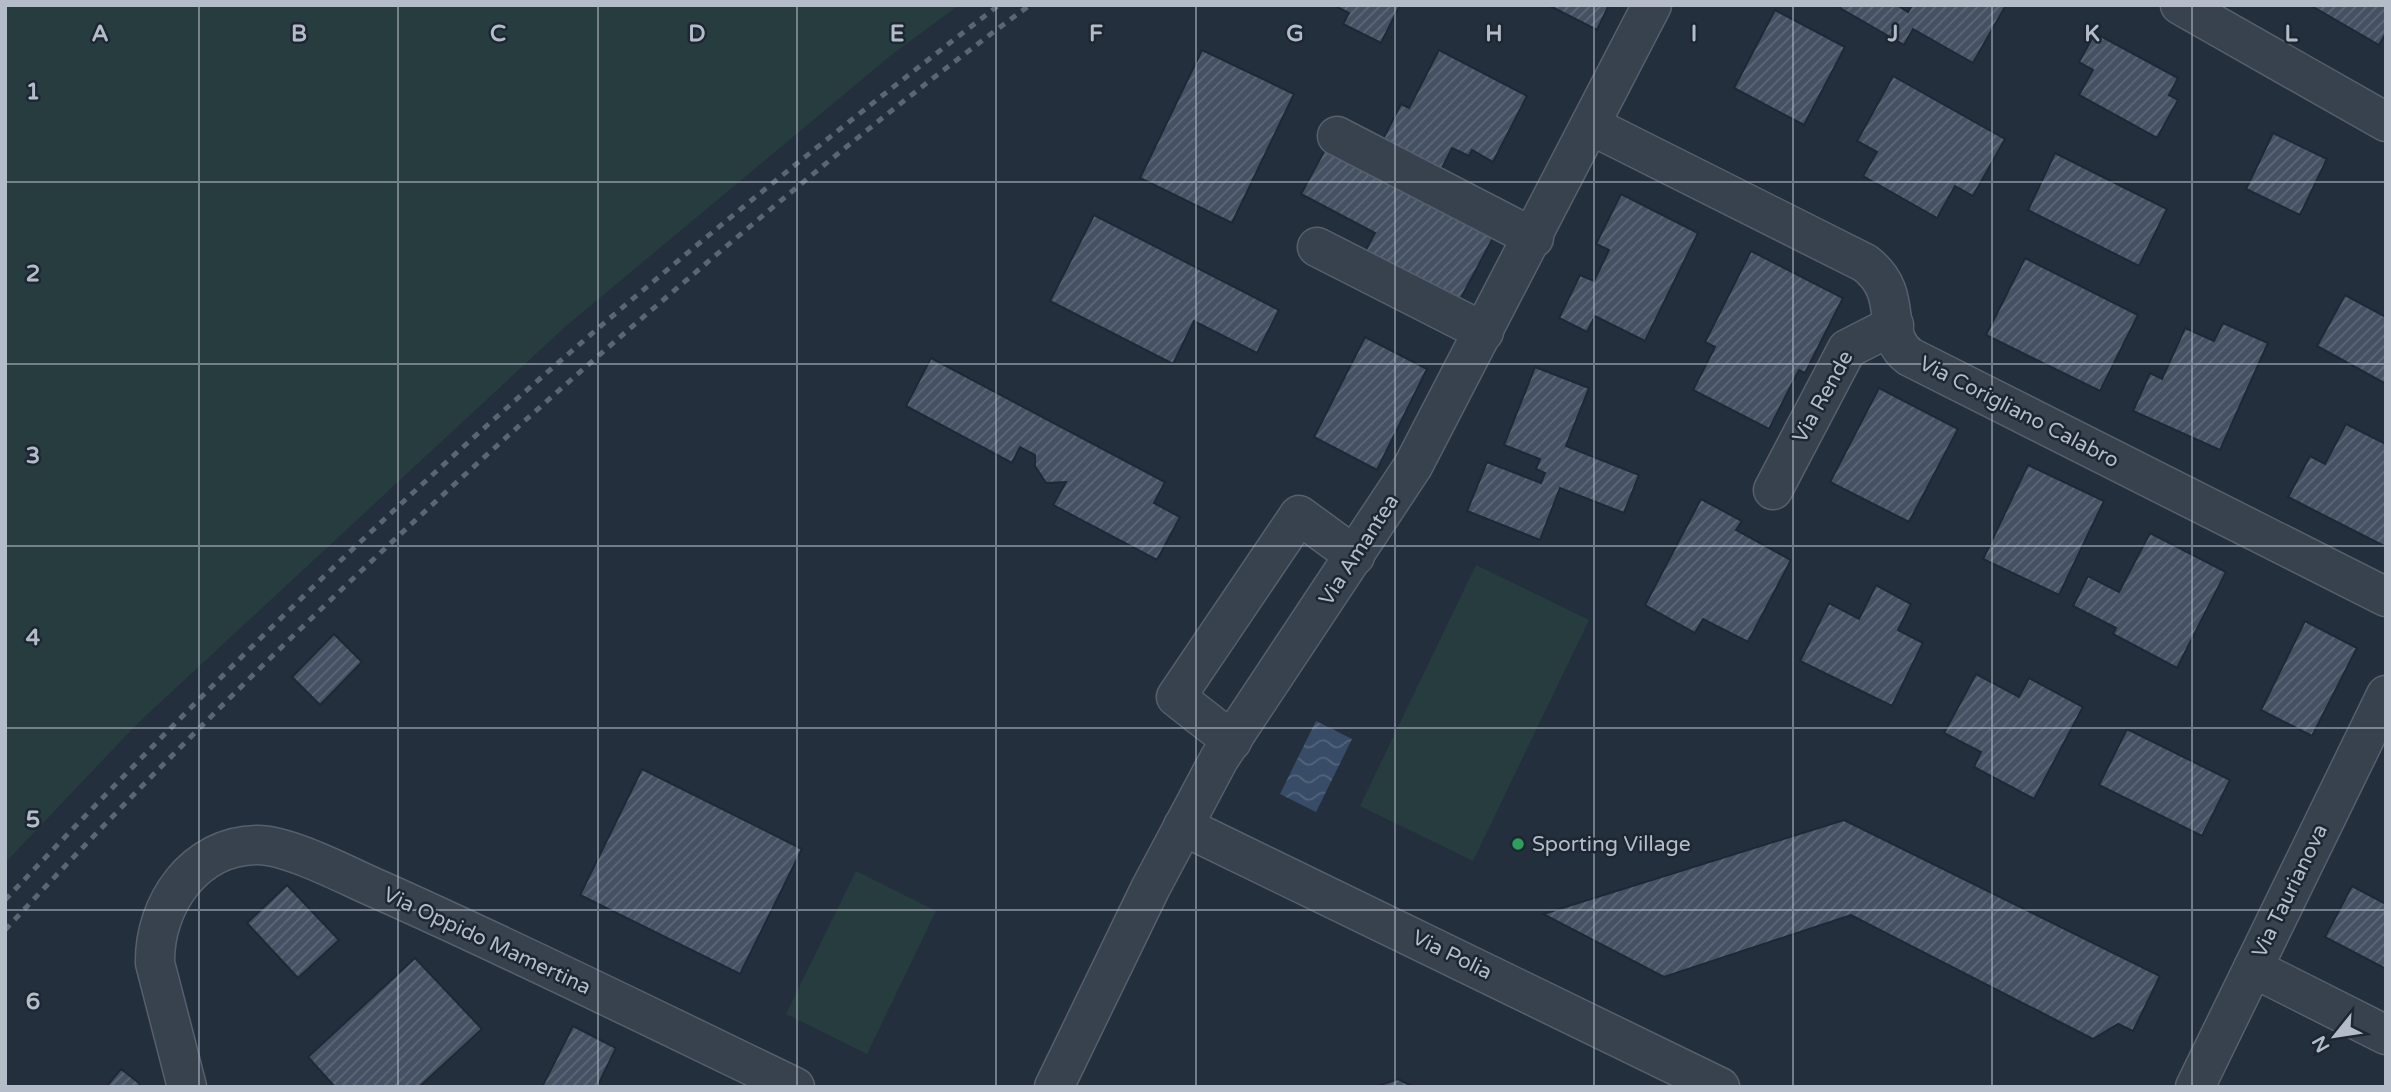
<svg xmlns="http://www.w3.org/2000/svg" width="2391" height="1092" viewBox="0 0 2391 1092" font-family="'Varela Round',sans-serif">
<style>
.grass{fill:#263c3f}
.water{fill:url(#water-waves)}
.building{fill:url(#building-hatch);stroke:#1f2835;stroke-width:2}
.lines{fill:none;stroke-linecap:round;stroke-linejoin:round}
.minor-casing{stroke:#565f6c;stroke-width:41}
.minor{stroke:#38414e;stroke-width:38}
.rail{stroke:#5a6575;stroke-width:5;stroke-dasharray:7 7;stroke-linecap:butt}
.grid{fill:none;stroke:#b4bcc9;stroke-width:2;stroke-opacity:0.55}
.leisure-dot{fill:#2e9e5b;stroke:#1d2633;stroke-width:2.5}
.labels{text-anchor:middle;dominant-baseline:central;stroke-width:5;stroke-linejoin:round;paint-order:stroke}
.street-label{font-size:21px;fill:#b4bcc9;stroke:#1d2633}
.poi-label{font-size:21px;fill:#b4bcc9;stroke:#1d2633;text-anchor:start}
.grid-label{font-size:23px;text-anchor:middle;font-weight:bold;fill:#b4bcc9;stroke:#1d2633;stroke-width:5;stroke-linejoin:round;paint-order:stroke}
</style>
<defs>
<pattern id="water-waves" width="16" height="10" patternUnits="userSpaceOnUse" patternTransform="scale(1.75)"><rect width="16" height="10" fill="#394c67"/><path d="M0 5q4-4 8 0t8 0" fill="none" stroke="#53647b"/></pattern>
<pattern id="building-hatch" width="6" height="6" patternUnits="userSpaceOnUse" patternTransform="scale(1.75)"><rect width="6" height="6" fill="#455162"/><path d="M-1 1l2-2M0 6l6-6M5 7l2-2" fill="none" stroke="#5d6877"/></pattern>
</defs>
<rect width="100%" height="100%" fill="#242f3e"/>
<g class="grass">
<polygon points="5,5 959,5 890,56 566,326 137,724 5,863"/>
<polygon points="1476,565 1589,620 1473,861 1360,806"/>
<polygon points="856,871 936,911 867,1054 786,1014"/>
</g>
<polygon class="water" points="1316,721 1352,739 1316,812 1280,794"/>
<g class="building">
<polygon points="1333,5 1400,5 1381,43 1343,24 1349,13"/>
<polygon points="1548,5 1609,5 1597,30"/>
<polygon points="1842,5 1897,5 1908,12 1912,5 2006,5 1973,63 1913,29 1904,45 1840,8"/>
<polygon points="2310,5 2386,5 2386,33 2379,45"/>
<polygon points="1775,10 1845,47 1804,125 1734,88"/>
<polygon points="2095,33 2178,78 2169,95 2178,100 2157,138 2079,95 2093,70 2079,62"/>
<polygon points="1202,50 1294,94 1232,223 1140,178"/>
<polygon points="1439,50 1527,96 1493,162 1472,150 1469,156 1452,148 1440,172 1382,141 1401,104 1409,108"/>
<polygon points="1893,76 2005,139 1973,196 1955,186 1937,218 1863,176 1877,152 1857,141"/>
<polygon points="2273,133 2327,159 2300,215 2246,189"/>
<polygon points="1327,146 1494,236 1454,311 1360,261 1375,233 1301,194"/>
<polygon points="2055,153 2167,209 2139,266 2028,210"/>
<polygon points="1621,194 1698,233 1645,341 1595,316 1587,332 1559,318 1580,275 1594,281 1609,250 1596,244"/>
<polygon points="1094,215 1279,310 1257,353 1194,321 1173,364 1050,301"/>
<polygon points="1751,251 1843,298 1805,373 1799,370 1769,429 1693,390 1715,347 1705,342"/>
<polygon points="2025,258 2138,315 2100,391 1986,335"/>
<polygon points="2345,295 2386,317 2386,384 2317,346"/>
<polygon points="2223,323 2268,343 2220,450 2133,411 2150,373 2162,379 2185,328 2214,341"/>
<polygon points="1365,337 1427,369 1377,470 1314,437"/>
<polygon points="931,358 1165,482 1154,503 1180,517 1157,560 1053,505 1066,482 1046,483 1035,466 1035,455 1020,447 1012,463 906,406"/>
<polygon points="1535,367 1589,388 1566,446 1639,475 1624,513 1560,488 1540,540 1467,511 1487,462 1541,483 1545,473 1536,469 1540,459 1504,445"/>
<polygon points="1879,388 1958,429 1909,522 1830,482"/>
<polygon points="2346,424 2386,444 2386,547 2288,497 2310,456 2325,464"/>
<polygon points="2028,465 2104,501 2059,595 1983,559"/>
<polygon points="1701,499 1742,521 1736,530 1791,560 1748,642 1703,619 1695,633 1645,605"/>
<polygon points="2150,533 2226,572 2177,668 2113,634 2116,628 2073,606 2088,576 2119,592"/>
<polygon points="1876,585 1911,604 1898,630 1923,643 1892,706 1800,661 1829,603 1859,619"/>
<polygon points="2305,621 2357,648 2312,736 2261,710"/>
<polygon points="334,634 362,662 320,705 292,677"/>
<polygon points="1976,674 2019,697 2029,678 2083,707 2034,799 1974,767 1981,752 1944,733"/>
<polygon points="2127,729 2230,780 2202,836 2099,785"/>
<polygon points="642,769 802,849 740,974 580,895"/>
<polygon points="1844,820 2160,976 2133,1031 2118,1024 2093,1039 1851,915 1664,977 1543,914"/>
<polygon points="287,885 339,940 298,978 247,923"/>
<polygon points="2352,886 2386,904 2386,969 2325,937"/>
<polygon points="415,958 482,1029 419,1087 335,1087 308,1057"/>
<polygon points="573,1026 616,1048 597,1087 542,1087"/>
<polygon points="121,1069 139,1083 140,1087 106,1087"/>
<polygon points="1398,1079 1414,1087 1375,1087"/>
</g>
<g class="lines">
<g class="minor-casing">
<g id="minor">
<polyline points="2180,5 2386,122"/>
<path d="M1592 126 1865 263C1907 295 1878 335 1910 357L2386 597"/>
<polyline points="1337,136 1534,238"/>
<polyline points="1317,247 1484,332"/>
<polyline points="1773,490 1847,349 1894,325"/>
<polyline points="1232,741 1176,697 1299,515 1355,556"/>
<polyline points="1183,826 1720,1087"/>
<polyline points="2253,968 2386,1035"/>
<path d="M187 1087 155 963C154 905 194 845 258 845 290 845 351 878 382 891 521 953 658 1021 795 1087"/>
<polyline points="1054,1087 1150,889 1219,759 1413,466 1652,5"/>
<polyline points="2195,1087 2386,695"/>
</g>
</g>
<use href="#minor" class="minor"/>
<g class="rail">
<path d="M5 900C130 768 257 638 390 514 583 334 789 166 999 5"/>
<path d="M5 930C213 706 430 499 662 301 781 199 903 98 1030 5"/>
</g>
</g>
<path class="grid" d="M199 5V1087M398 5V1087M598 5V1087M797 5V1087M996 5V1087M1196 5V1087M1395 5V1087M1594 5V1087M1793 5V1087M1992 5V1087M2192 5V1087M5 182H2386M5 364H2386M5 546H2386M5 728H2386M5 910H2386"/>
<circle class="leisure-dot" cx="1518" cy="844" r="7"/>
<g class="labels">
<g class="street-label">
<text transform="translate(1823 397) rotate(-61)">Via Rende</text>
<text transform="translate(2019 412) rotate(27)">Via Corigliano Calabro</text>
<text transform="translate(1359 550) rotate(-57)">Via Amantea</text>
<text transform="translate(2290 891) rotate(-64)">Via Taurianova</text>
<text transform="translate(487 941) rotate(25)">Via Oppido Mamertina</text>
<text transform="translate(1452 955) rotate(26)">Via Polia</text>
</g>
<g class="poi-label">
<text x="1532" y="844">Sporting Village</text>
</g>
</g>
<g class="grid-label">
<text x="100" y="41">A</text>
<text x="299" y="41">B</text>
<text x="498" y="41">C</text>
<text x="697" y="41">D</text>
<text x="897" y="41">E</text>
<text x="1096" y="41">F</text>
<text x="1295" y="41">G</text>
<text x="1494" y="41">H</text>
<text x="1694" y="41">I</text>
<text x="1893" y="41">J</text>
<text x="2092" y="41">K</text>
<text x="2291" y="41">L</text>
<text x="33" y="99">1</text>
<text x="33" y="281">2</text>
<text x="33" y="463">3</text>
<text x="33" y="645">4</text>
<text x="33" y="827">5</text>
<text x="33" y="1009">6</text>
</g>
<rect width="2391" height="1092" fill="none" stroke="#b4bcc9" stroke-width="14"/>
<g transform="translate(2335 1036) rotate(240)" stroke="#1d2633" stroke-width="5" paint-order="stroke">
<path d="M0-5L12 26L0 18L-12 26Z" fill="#b4bcc9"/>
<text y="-10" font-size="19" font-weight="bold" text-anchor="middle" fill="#b4bcc9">N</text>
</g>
</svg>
